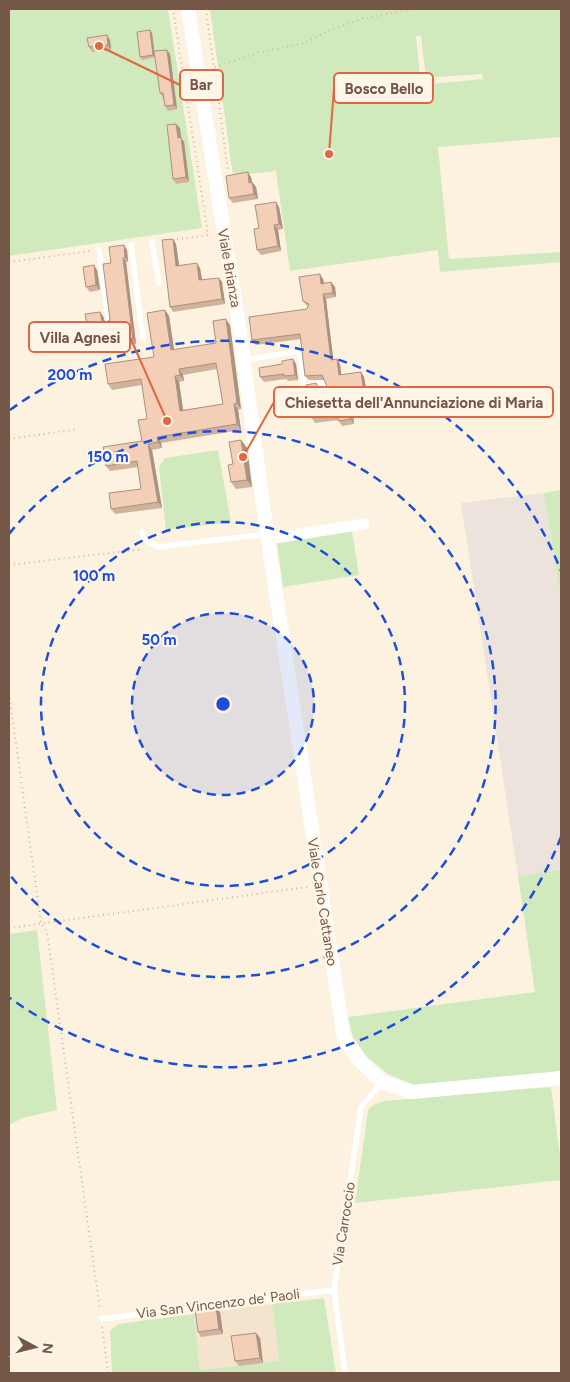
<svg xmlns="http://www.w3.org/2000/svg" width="570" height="1382" viewBox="0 0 570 1382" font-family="Figtree,sans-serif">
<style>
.residential{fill:#f4e4ce}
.industrial{fill:#ebe3dc}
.green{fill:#d0eabe;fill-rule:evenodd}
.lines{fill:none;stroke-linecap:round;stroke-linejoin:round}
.path{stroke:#d7b39a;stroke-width:2;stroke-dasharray:1 4;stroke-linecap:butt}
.service{stroke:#fff;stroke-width:5.5}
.minor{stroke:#fff;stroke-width:11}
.tertiary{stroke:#fff;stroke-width:14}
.wall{fill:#d1b29d;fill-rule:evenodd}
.shaded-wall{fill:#aa9180}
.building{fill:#f3cfb7;stroke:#aa9180;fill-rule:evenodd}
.ring{fill:none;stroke:#1d4ed8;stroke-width:2.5;stroke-dasharray:9 6}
.labels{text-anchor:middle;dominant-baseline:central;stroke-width:4.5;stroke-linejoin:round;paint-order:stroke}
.street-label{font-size:14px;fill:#745747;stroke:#fff6e7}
.centre{fill:#1d4ed8;stroke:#fff6e7;stroke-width:2.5}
.ring-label{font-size:15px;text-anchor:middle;font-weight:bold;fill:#1d4ed8;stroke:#fff6e7;stroke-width:4.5;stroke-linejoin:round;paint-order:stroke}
.leader{fill:none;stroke:#df6741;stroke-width:2}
.callout-dot{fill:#df6741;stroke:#fff6e7;stroke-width:2}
.callout{fill:#fff6e7;stroke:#df6741;stroke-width:2}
.callout-label{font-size:15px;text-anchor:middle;font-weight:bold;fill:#745747}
</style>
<rect width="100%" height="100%" fill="#fdf2e0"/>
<polygon class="residential" points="272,1304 279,1361 200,1370 194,1314"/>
<polygon class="industrial" points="544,493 559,588 561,588 561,870 518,876 461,503"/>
<g class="green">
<polygon points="9,9 168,9 202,228 9,256"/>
<path d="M210 9H561V137L438 147 449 259 561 252V262L440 272 438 250 290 271 276 171 233 176ZM416 36H421L426 78 482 74 483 79 421 85Z"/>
<polygon points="218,450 231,522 166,530 159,467 165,458"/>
<polygon points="561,490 561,588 559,588 544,493"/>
<polygon points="352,531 359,575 283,587 277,543"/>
<polygon points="561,870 561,1072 414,1085 388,1074 367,1057 353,1037 348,1017 535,992 518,876"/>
<polygon points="37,930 57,1110 23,1118 9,1125 9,934"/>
<polygon points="551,1087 561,1163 561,1180 355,1203 368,1110 373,1105 384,1101"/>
<polygon points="324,1298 336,1373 112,1373 110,1331 118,1324 194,1314 200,1370 279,1361 272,1304"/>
</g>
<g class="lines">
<g class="path">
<polyline points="206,9 228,171"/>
<polyline points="215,67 258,53 307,42 325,32 362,19 413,9"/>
<polyline points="172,240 208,235 173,9"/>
<polyline points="9,262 91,251"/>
<polyline points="9,439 78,429"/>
<polyline points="9,565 143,549"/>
<polyline points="9,693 41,923 47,932 100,1310"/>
<polyline points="9,928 307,887"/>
<polyline points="102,1327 108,1373"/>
</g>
<g class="service">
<polyline points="152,242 159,283"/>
<polyline points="131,245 143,338"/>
<polyline points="99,250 109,322"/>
<polyline points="244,360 299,351 304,386 322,383 332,405"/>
<polyline points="142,532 144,539 158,547 267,534"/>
<polyline points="101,1319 334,1290"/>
<polyline points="345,1373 334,1290 361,1107 382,1082"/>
</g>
<polyline class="minor" points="268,539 364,524"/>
<polyline class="tertiary" points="188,9 238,319 267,534 344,1039 362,1063 382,1082 412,1092 561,1078"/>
</g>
<g class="wall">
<polygon points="150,30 152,33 154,51 170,54 177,109 168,111 165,106 163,98 160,93 155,57 142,60 140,57"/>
<polygon points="110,40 111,50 92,52 89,47"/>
<polygon points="176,124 180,128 181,138 184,142 189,182 176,184 173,179"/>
<polygon points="251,177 252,182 256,187 258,199 233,203 229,198"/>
<polygon points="279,207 283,229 278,230 281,251 261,255 257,250"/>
<polygon points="173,239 176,244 179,266 200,268 202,280 219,278 222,282 225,304 173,312 170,307"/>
<polygon points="127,250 128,262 126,262 136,344 89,350 86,345 88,329 100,312 103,316 105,322 106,322 110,320 111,263"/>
<polygon points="97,270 100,290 90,292 86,287"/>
<polygon points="323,279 324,283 331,282 335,287 336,297 326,299 333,359 340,364 341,375 361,372 364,377 368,399 351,401 354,424 342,426 338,420 315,423 312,418 316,383 319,388 327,404 331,404 333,400 324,380 309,380 305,376 301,339 256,345 252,340 307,309 308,306 306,305 303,301"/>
<path d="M165 310 169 316 174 350 216 343 230 325 241 409 238 410 241 430 161 443 162 448 152 450 162 508 115 514 111 509 141 489 138 467 110 471 106 466 142 441 147 419 142 385 112 390 108 384 154 357ZM217 369 223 404 183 410 179 382 184 381 183 375Z"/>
<polygon points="296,364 298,380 288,381 286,379 264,382 260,377"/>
<polygon points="241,440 247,448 252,487 236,489 231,482 233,464"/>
<polygon points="220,1312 223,1334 201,1337 198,1332"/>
<polygon points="256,1333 260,1338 263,1363 239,1366 235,1361"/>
</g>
<g class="shaded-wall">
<polygon points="150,30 152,33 155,57 153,55"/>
<polygon points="107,35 110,40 111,50 108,45"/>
<polygon points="167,50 170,54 177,109 174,105"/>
<polygon points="176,124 180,128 181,138 184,142 189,182 186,177"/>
<polygon points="248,172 251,177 253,188 249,183"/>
<polygon points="252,182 256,187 258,199 254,194"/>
<polygon points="276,202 279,207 283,229 279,224"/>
<polygon points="274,225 278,230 281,251 278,246"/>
<polygon points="173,239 176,244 180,271 176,266"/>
<polygon points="124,245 127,250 128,262 125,257"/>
<polygon points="123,258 126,262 136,344 133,339"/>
<polygon points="197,263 200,268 203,285 199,280"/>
<polygon points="94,265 97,270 100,290 96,285"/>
<polygon points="320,274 323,279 325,288 321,284"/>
<polygon points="219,278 222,282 225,304 222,299"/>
<polygon points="331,282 335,287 336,297 333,293"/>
<polygon points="323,294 326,299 334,365 331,360"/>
<polygon points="165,310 169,316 175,356 171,350"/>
<polygon points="100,312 103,316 106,325 102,321"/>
<polygon points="226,319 230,325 241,409 237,403"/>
<polygon points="293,359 296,364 298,380 295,375"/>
<polygon points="337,359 340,364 342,380 339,375"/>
<polygon points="179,369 183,375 184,381 180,375"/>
<polygon points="361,372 364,377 368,399 364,394"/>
<polygon points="175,376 179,382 184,416 180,411"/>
<polygon points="316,383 319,388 330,409 326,404"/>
<polygon points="348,397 351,401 354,424 351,419"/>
<polygon points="234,404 238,410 241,430 237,424"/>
<polygon points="157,437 161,443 162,448 158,442"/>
<polygon points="241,440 247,448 252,487 247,480"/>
<polygon points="148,444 152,450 162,508 158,502"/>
<polygon points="216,1307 220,1312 223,1334 219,1329"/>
<polygon points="256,1333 260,1338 263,1363 260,1358"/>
</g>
<g class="building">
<polygon points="150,30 153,55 140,57 137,32"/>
<polygon points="107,35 108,45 89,47 87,38"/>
<polygon points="167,50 174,105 165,106 163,93 160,93 154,51"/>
<polygon points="176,124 178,138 181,137 186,177 173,179 167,125"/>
<polygon points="248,172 249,183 252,182 254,194 229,198 226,176"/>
<polygon points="276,202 279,224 274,225 278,246 257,250 254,229 259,228 255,205"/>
<polygon points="173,239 176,266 197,263 199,280 219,278 222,299 170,307 162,240"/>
<polygon points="124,245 125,257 123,258 133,339 86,345 84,329 88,329 85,314 100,312 102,321 106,322 110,320 103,264 111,263 109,247"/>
<polygon points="94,265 96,285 86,287 83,267"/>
<polygon points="320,274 321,284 331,282 333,293 323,294 331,360 337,359 339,375 361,372 364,394 348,397 351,419 338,421 338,414 312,418 306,385 316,383 326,404 331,404 333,400 322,375 305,376 300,334 252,340 249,317 307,309 309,304 303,301 299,277"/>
<path d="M165 310 171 350 216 343 213 321 226 319 237 403 234 404 237 424 157 437 158 442 148 444 158 502 111 509 109 493 141 489 137 461 106 466 103 447 142 441 138 420 147 419 141 379 108 384 105 364 154 357 147 313ZM216 363 223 404 180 411 175 376 180 375 179 369Z"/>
<polygon points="293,359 295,375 284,376 284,374 260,377 259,368 282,364 282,361"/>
<polygon points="241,440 247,480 231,482 228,465 233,464 229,442"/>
<polygon points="216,1307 219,1329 198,1332 195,1309"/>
<polygon points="256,1333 260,1358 235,1361 231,1336"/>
</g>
<circle cx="223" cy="704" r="91" fill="#1d4ed8" fill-opacity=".12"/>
<g class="ring">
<circle cx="223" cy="704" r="91"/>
<circle cx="223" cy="704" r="182"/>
<path d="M9 534A273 273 0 1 1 9 874"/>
<path d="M561 837A363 363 0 0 1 10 998M10 410A363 363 0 0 1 561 571"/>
</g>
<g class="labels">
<g class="street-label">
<text transform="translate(229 268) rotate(80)">Viale Brianza</text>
<text transform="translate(322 902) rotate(81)">Viale Carlo Cattaneo</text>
<text transform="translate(344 1224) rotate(-81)">Via Carroccio</text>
<text transform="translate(218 1304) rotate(-7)">Via San Vincenzo de' Paoli</text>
</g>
</g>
<circle cx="223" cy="704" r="8" class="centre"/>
<g class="ring-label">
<text x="70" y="380">200 m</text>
<text x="108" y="462">150 m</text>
<text x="94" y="581">100 m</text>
<text x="159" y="645">50 m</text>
</g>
<path class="leader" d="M99 46L180 85M329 154L334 88M167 421L130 337M243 457L274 402"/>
<g class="callout-dot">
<circle cx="99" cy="46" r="5"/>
<circle cx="329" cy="154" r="5"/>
<circle cx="167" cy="421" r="5"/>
<circle cx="243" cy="457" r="5"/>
</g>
<g class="callout">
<rect x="180" y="70" width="43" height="30" rx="5"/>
<rect x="334" y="73" width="99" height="30" rx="5"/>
<rect x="29" y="322" width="101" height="30" rx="5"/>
<rect x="274" y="387" width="279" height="30" rx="5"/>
</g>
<g class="callout-label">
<text x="201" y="90">Bar</text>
<text x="384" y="94">Bosco Bello</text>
<text x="80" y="343">Villa Agnesi</text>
<text x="414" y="408">Chiesetta dell'Annunciazione di Maria</text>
</g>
<rect width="570" height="1382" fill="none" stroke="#745747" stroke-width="20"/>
<g transform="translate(35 1347) rotate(97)" stroke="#fff6e7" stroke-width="4" paint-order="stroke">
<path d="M0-4L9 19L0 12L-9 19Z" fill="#745747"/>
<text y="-8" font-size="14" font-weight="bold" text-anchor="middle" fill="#745747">N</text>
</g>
</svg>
